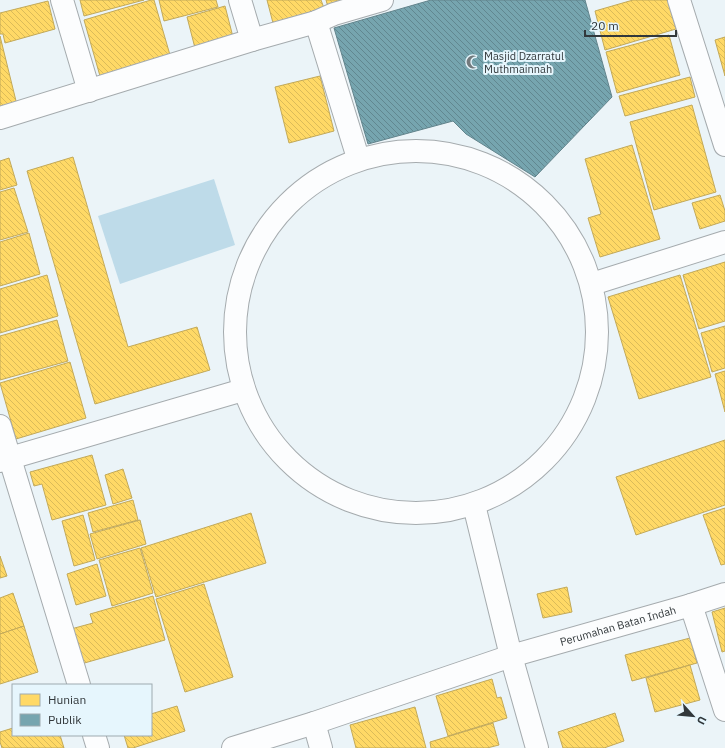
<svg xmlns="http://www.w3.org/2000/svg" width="725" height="748" viewBox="0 0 725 748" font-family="'IBM Plex Sans',sans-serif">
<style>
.garden{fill:#bedbe9}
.homes{fill:url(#homes-back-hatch);stroke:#c2a959}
.public{fill:url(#public-back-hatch);stroke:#62848c}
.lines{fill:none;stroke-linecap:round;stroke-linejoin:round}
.minor-casing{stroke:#a5abae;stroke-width:24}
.minor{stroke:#fcfdfe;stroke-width:22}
.labels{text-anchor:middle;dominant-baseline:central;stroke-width:4;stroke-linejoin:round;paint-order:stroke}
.poi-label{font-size:11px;fill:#32383b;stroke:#e6f6fd;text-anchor:start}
.street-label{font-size:11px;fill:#32383b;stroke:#e6f6fd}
</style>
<defs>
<pattern id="homes-back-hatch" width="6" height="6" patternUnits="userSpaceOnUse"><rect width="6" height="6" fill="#ffd966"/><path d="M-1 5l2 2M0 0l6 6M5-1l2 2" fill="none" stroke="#dbbb59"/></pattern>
<pattern id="public-back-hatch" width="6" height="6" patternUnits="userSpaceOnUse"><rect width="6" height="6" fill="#76a5af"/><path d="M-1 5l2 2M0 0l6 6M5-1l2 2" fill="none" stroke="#618790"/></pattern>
</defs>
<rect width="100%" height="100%" fill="#ebf4f8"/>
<polygon class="garden" points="214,179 235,245 120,284 98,216"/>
<g class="homes">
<polygon points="80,0 144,0 84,16"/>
<polygon points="151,0 154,0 170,55 100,76 84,20"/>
<polygon points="159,0 216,0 218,7 164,21"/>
<polygon points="267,0 321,0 324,8 273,23"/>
<polygon points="326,0 346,0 328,7"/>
<polygon points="633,0 668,0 676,29 605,50 595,11"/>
<polygon points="48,1 55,29 5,43 3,34 0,34 0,13"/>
<polygon points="225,6 233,37 195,48 187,17"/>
<polygon points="669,35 680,75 617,93 606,52"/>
<polygon points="0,36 17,105 0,110"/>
<polygon points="725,37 725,76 715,40"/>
<polygon points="320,76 334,131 289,143 275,87"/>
<polygon points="690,77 695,97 625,116 619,96"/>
<polygon points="692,105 716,192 654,210 630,122"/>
<polygon points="632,145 660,239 600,257 588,218 601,214 585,159"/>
<polygon points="73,157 128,347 197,327 210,370 95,404 27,171"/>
<polygon points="9,158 17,185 0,190 0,161"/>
<polygon points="14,188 28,232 0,240 0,192"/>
<polygon points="720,195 725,211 725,221 700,229 692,203"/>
<polygon points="29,233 40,274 0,286 0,242"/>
<polygon points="725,262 725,321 699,329 683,275"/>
<polygon points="47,275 58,316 0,333 0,289"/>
<polygon points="680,275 711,377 639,399 608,297"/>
<polygon points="57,320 68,361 0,380 0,336"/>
<polygon points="725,326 725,368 712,372 701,333"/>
<polygon points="70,362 86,418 16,439 0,383"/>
<polygon points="725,371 725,412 715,374"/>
<polygon points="725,440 725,505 636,535 616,477"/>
<polygon points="92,455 106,505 52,520 42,484 34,486 30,472"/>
<polygon points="123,469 132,498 113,504 105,475"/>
<polygon points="133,500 138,520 93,532 88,513"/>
<polygon points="725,508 725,564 721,565 703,515"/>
<polygon points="251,513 266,563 156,597 141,548"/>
<polygon points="83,515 95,560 74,566 62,521"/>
<polygon points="140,520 146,544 97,559 90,534"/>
<polygon points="140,548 153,593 112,606 99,560"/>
<polygon points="0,556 7,576 0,578"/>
<polygon points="97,564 106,596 76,605 67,574"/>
<polygon points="204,584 233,677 185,692 156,599"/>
<polygon points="567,587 572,612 543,618 537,594"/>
<polygon points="13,593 24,626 0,634 0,598"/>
<polygon points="153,596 165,640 81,664 71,629 93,623 90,614"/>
<polygon points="725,608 725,651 722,652 712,612"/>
<polygon points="24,626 38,672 0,684 0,634"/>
<polygon points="690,638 697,663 632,681 625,655"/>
<polygon points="690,665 700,700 655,712 646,678"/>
<polygon points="492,679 497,698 501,697 507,718 448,736 436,696"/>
<polygon points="177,706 185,731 133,748 128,748 124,735 151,735 151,714"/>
<polygon points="415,707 426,748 356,748 350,725"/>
<polygon points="615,713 624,741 604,748 563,748 558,732"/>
<polygon points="493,723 499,745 487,748 431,748 430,742"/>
<polygon points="13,728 13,735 60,735 64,748 2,748 0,742 0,732"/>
</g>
<polygon class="public" points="431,0 585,0 612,97 535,177 466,134 453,121 368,144 334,28"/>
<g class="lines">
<g class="minor-casing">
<g id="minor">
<polyline points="62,0 89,91"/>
<polyline points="240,0 252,40"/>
<polyline points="679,0 725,145"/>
<polyline points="316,22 358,158"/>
<polyline points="0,118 252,40 316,22 334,14 382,0"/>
<circle cx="416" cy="332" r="181"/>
<polyline points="592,284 725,242"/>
<polyline points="0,426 79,685"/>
<polyline points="0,461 243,390"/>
<polyline points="474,505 511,656 537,748"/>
<polyline points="691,605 725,710"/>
<polyline points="314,723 321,748"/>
<polyline points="94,735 98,748"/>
<path id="s1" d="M233 748 314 723 511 656 691 605 725 594"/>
</g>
</g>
<use href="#minor" class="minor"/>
</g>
<defs>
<g id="mosque-bare" transform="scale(1.08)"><path d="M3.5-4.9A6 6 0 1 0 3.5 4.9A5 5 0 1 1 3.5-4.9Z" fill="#737a7d" stroke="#e6f6fd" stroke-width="2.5" paint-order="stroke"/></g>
</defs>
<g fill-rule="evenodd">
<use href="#mosque-bare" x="473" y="62"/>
</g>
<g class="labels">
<g class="poi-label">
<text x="484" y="56">Masjid Dzarratul<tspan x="484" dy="13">Muthmainnah</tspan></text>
</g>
<g class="street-label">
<text stroke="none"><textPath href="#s1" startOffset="404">Perumahan Batan Indah</textPath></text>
</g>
</g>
<rect x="12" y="684" width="140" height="52" fill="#e6f6fd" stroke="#9eaaaf"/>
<rect x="20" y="694" width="20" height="12" fill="#ffd966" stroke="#9eaaaf"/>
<text x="48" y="704" font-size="12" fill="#32383b">Hunian</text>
<rect x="20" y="714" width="20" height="12" fill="#76a5af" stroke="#9eaaaf"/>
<text x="48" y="724" font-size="12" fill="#32383b">Publik</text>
<g transform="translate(693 716) rotate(117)" stroke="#e6f6fd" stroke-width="3" paint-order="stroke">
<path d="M0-3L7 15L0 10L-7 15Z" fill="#32383b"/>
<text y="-6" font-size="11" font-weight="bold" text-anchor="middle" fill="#32383b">U</text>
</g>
<path d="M585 30v6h91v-6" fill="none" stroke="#32383b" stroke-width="2"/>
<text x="591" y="30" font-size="12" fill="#32383b" stroke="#e6f6fd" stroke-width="3" paint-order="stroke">20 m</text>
</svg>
